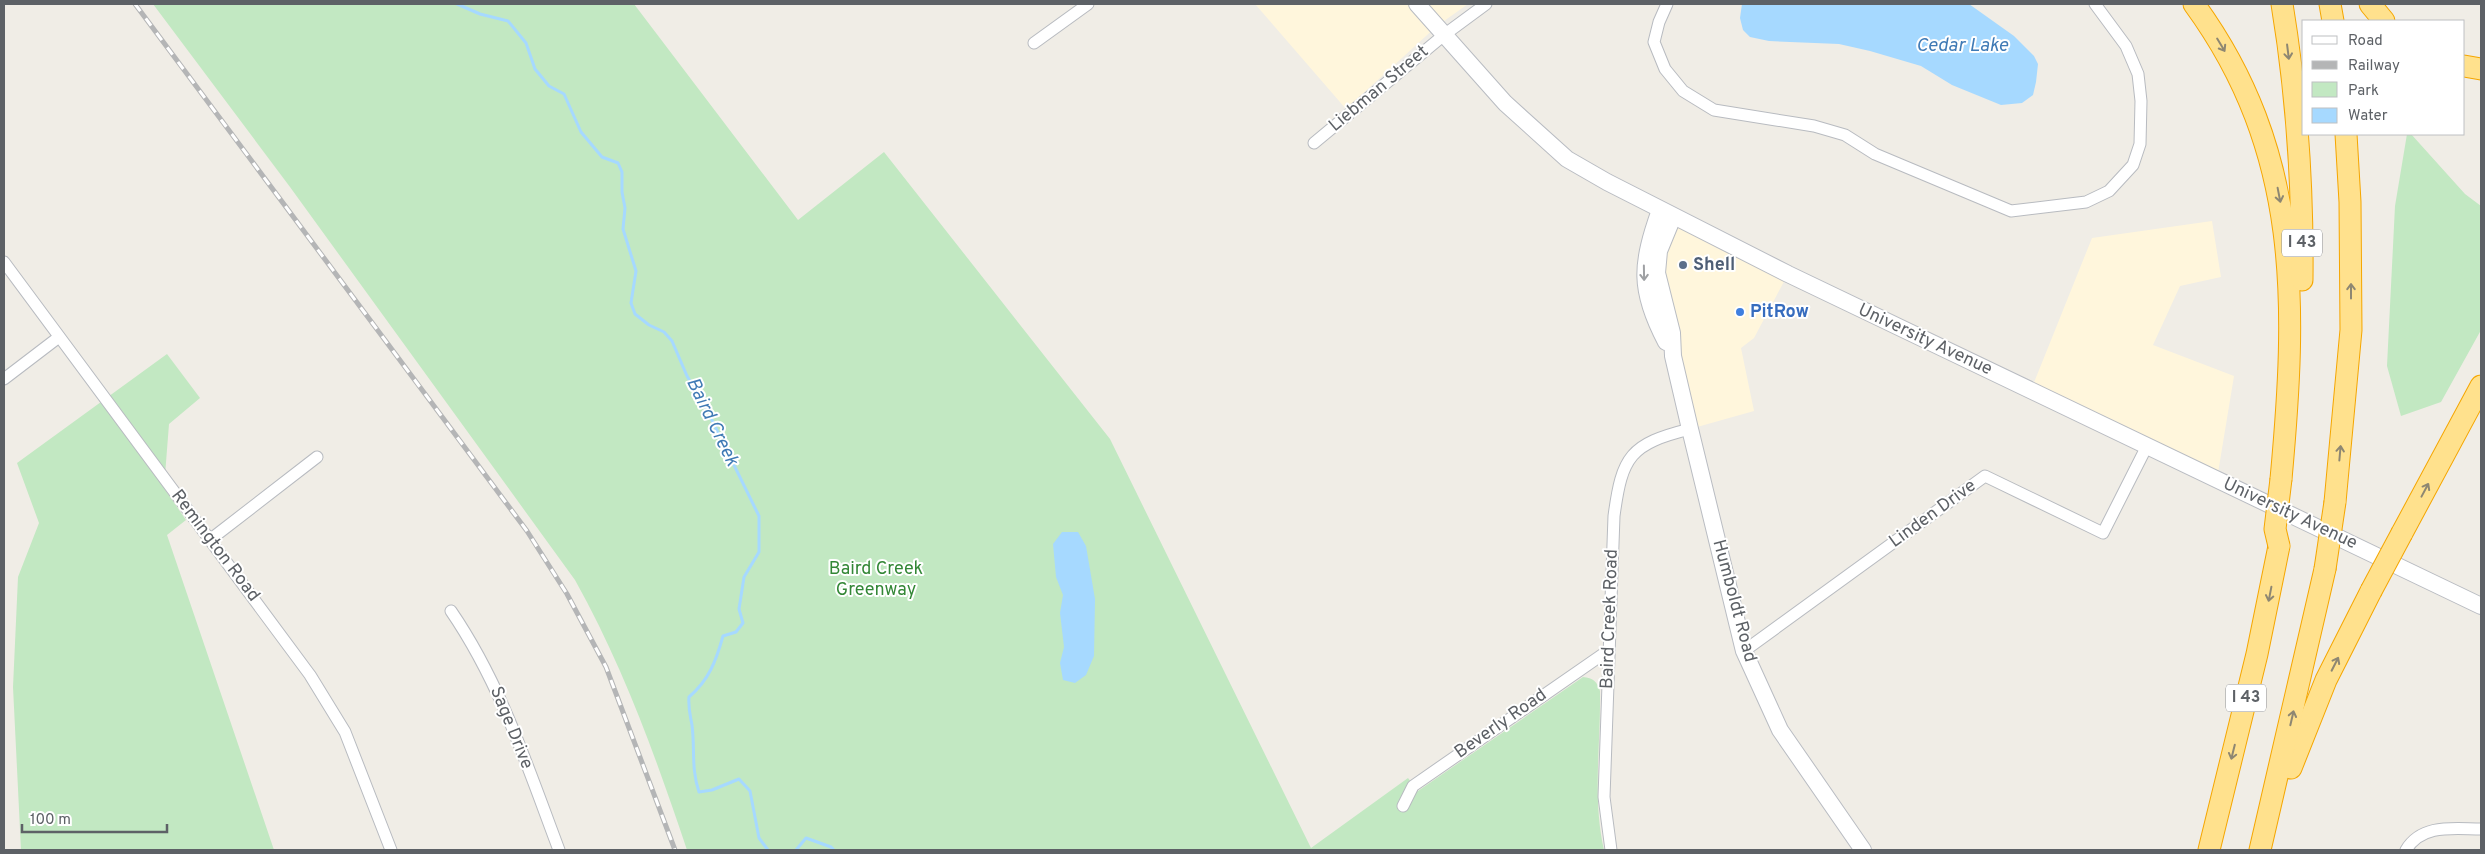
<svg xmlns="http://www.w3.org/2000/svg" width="2485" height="854" viewBox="0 0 2485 854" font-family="Overpass,sans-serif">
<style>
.commercial{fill:#fff6dc}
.green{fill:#c2e8c2}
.water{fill:#a6d9ff}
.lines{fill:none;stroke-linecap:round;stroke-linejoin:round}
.stream{stroke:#a6d9ff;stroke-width:3}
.street-casing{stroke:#b8bbc0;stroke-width:13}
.secondary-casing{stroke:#b9bcc2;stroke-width:18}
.highway-casing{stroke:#f5a600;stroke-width:23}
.street{stroke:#fff;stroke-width:11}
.secondary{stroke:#fff;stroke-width:16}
.highway{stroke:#ffe18d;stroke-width:21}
.rail-casing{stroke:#b4b5b6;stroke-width:5}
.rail{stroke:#fff;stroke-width:3;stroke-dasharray:9;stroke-linecap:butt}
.highway-bridge-casing{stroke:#f5a600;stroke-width:23;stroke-linecap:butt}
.highway-bridge{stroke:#ffe18d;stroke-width:21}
.oneway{stroke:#8e8772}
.oneway2{stroke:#9ea0a3}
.service-dot{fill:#5c6f8a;stroke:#fff;stroke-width:2}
.shop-dot{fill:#3f7fe0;stroke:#fff;stroke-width:2}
.labels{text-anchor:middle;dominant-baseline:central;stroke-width:4;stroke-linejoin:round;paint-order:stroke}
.shield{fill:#fff;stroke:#8e9094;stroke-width:1}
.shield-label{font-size:16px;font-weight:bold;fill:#5d6166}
.street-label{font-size:18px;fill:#5d6166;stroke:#fff}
.service-label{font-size:18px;font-weight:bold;fill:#4e5e75;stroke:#fff;text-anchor:start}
.shop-label{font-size:18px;font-weight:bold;fill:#366cbe;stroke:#fff;text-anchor:start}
.park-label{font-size:18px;fill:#338736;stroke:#fff}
.water-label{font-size:19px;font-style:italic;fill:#3f7ab5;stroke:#fff}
</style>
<rect width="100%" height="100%" fill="#f0ede6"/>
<g class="commercial">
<polygon points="1255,4 1468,4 1437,26 1346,109"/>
<polygon points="1673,217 1788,274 1754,338 1741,348 1754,411 1690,429 1658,280"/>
<polygon points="2212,221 2221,277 2180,286 2153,345 2234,376 2217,479 2031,390 2092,238"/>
</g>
<g class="green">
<path d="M153 4H634L798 220 884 152 1110 439 1311 848 1408 778 1418 791 1583 677C1593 678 1597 681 1600 691 1601 745 1592 797 1604 850H687C655 755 624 668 575 580L290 187Z"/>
<polygon points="2407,134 2411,134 2465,194 2481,206 2481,330 2441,402 2401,416 2387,366 2395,206"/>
<polygon points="167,354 200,398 169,424 164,488 186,520 167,535 274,850 21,850 13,687 18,577 39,523 17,463"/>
</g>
<g class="water">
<polygon points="1742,4 1969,4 2014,36 2034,56 2038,64 2036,82 2033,95 2022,103 2001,105 1952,85 1921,66 1870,51 1839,44 1769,41 1750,37 1743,30 1740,18"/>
<polygon points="1062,532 1078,532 1086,546 1095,599 1094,656 1086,675 1075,683 1063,680 1060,663 1064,647 1060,613 1063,595 1056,577 1053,544"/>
</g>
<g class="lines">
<g class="stream">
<path d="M457 4 480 14 508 21 526 43 535 69 549 86 564 94 581 132 602 157 618 163 622 172V192L625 208 623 229 636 271 631 303 635 314 649 325 664 332 672 341 687 376 704 404 759 516V552L744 577 739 609 743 623 736 632 723 636C716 661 709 680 689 697 688 708 690 714 692 725 695 748 691 769 699 792L712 790 739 779 750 791 759 838 768 850"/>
<polyline points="796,850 806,838 831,847 834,850"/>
</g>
<g class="street-casing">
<g id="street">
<polyline points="1667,4 1659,22 1654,42 1665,69 1683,91 1714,110 1814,126 1845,135 1875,154 2011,211 2086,202 2109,191 2133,165 2140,144 2141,101 2138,74 2126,46 2095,4"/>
<polyline points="1034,43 1088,4"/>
<polyline points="1314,143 1444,35 1486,4"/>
<polyline points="4,262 310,675 345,732 391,850"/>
<polyline points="4,379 59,337"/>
<polyline points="211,539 317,457"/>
<path d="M451 611C501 684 528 768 559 850"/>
<polyline points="1744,651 1985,476 2103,533 2147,446"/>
<polyline points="1403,806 1413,786 1609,650"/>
<path d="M1611 850 1604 797 1614 516C1622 456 1630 444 1690 429"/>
<path d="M2406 850C2422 823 2455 829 2481 829"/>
</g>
</g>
<g class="secondary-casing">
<g id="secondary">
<polyline points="1417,4 1505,103 1567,159 1607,182 1788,274 2481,606"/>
<path d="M1660 210C1641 264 1638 289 1666 342"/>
<polyline points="1673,217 1659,251 1657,273 1672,333 1673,356 1690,429 1744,651 1780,730 1863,850"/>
</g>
</g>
<g class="highway-casing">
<g id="highway">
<path d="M2194 4C2302 152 2297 305 2281 479"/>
<path d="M2282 4C2297 95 2303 188 2302 280"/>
<polyline points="2330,4 2333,21"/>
<polyline points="2370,4 2384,21"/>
<polyline points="2464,66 2481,69"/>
<polyline points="2335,502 2351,330 2350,202 2346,134"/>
<polyline points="2402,533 2481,386"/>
<polyline points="2291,768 2326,680 2371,591"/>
<polyline points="2209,850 2257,654 2279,546"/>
<polyline points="2260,850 2325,569"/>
</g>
</g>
<use href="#street" class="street"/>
<use href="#secondary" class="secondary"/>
<use href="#highway" class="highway"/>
<g class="rail-casing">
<polyline id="rail" points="135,4 527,531 567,594 606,667 675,850"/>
</g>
<use href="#rail" class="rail"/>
<g class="highway-bridge-casing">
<g id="highway-bridge">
<polyline points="2279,546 2275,529 2281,479"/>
<polyline points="2325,569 2335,502"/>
<polyline points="2371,591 2402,533"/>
</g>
</g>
<use href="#highway-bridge" class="highway-bridge"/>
</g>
<defs><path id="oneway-shaft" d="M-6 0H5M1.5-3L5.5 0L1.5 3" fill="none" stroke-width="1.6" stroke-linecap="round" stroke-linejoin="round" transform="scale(1.25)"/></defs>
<g class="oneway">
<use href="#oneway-shaft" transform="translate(2221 45) rotate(59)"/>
<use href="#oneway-shaft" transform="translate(2288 52) rotate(83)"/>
<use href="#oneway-shaft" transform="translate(2279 195) rotate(79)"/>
<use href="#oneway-shaft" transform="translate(2351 291) rotate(-90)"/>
<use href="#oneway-shaft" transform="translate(2340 453) rotate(-85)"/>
<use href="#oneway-shaft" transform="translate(2425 490) rotate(-62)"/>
<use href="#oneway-shaft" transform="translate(2270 594) rotate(101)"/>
<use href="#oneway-shaft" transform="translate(2335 664) rotate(-63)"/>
<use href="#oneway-shaft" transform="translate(2292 718) rotate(-77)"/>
<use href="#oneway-shaft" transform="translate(2233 752) rotate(104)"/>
</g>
<use class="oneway2" href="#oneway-shaft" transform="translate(1644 273) rotate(89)"/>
<circle class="service-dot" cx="1683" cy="265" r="5"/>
<circle class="shop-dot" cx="1740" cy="312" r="5"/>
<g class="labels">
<g class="shield">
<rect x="2282" y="229.5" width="40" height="27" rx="4"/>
<rect x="2226" y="684.5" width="40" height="27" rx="4"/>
</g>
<g class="shield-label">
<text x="2302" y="243">I 43</text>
<text x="2246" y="698">I 43</text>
</g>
<g class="street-label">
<text transform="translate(1379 89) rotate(-40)">Liebman Street</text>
<text transform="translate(1925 340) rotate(25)">University Avenue</text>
<text transform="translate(1933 514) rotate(-36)">Linden Drive</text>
<text transform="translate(2290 514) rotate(25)">University Avenue</text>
<text transform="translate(215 546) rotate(53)">Remington Road</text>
<text transform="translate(1734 601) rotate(75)">Humboldt Road</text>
<text transform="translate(1610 619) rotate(-88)">Baird Creek Road</text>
<text transform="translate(1501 724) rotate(-35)">Beverly Road</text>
<text transform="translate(511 728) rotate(68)">Sage Drive</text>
</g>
<g class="service-label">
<text x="1693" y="265">Shell</text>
</g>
<g class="shop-label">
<text x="1750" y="312">PitRow</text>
</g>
<g class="park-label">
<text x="876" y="569">Baird Creek<tspan x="876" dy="21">Greenway</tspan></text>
</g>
<g class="water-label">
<text x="1962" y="46">Cedar Lake</text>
<text transform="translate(712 422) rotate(64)">Baird Creek</text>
</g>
</g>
<rect width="2485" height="854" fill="none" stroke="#5d6166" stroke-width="10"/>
<rect x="2302" y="20" width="162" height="115" fill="#ffffff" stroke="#bec0c2"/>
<rect x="2312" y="36" width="25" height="8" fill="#ffffff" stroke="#bec0c2"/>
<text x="2348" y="45" font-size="15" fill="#5d6166">Road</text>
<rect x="2312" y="61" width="25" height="8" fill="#b4b5b6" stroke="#bec0c2"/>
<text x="2348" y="70" font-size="15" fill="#5d6166">Railway</text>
<rect x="2312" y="82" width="25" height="15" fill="#c2e8c2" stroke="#bec0c2"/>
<text x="2348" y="95" font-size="15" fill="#5d6166">Park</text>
<rect x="2312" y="108" width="25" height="15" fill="#a6d9ff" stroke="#bec0c2"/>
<text x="2348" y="120" font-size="15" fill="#5d6166">Water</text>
<path d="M22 824v8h145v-8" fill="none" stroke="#5d6166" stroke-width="2.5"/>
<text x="30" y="824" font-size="15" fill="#5d6166" stroke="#ffffff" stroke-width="4" paint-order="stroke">100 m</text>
</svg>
